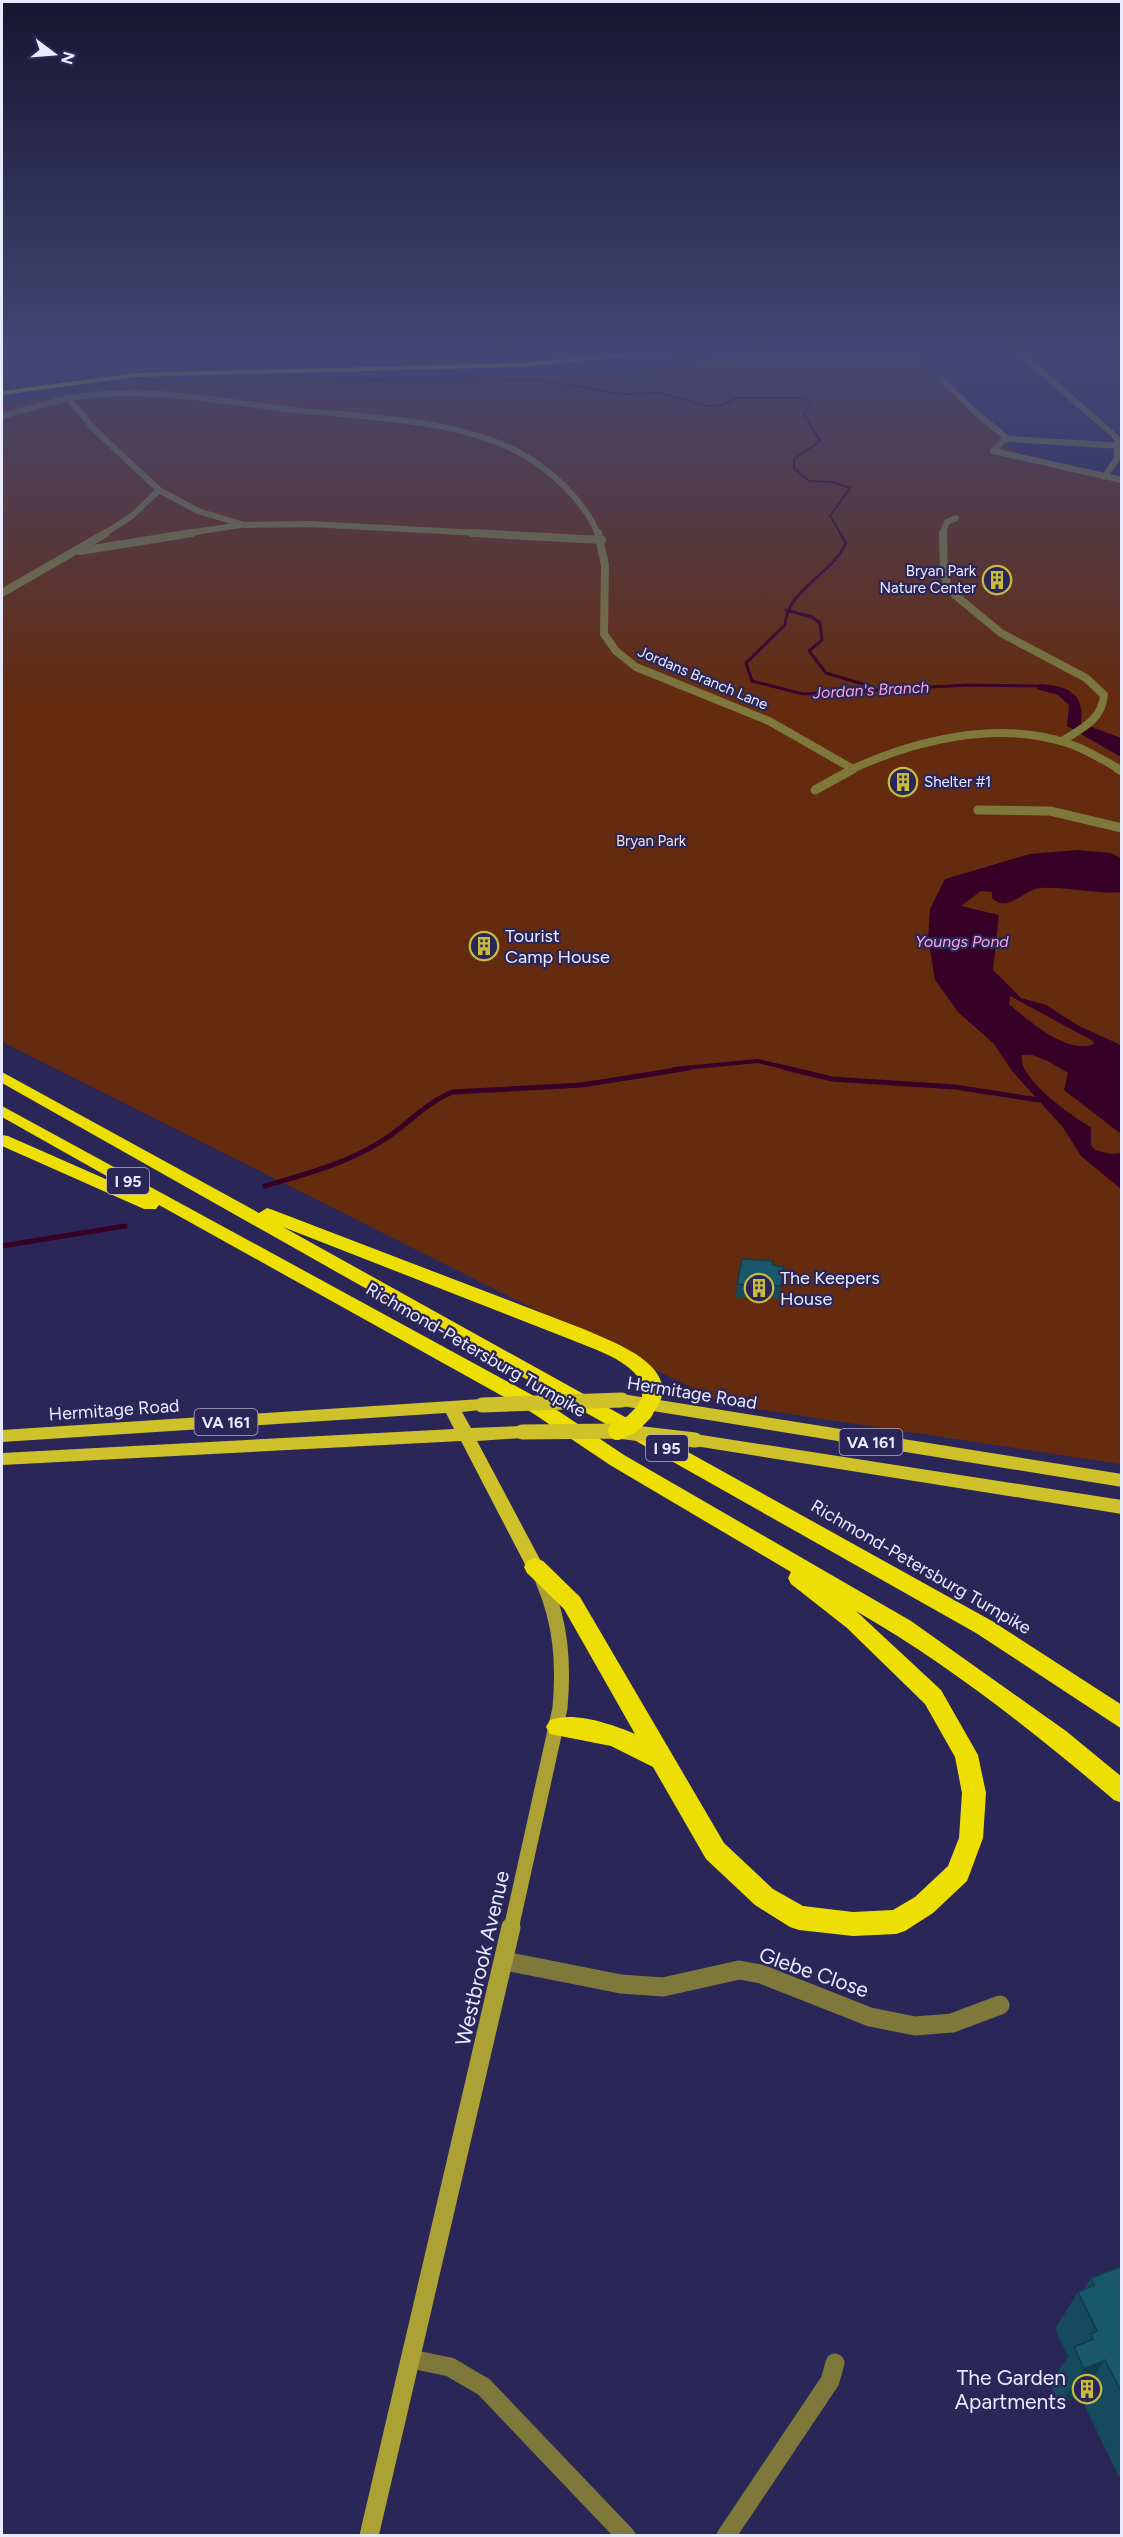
<svg xmlns="http://www.w3.org/2000/svg" width="1123" height="2537" viewBox="0 0 1123 2537" font-family="Figtree,sans-serif">
<style>
.green{fill:#652b0e}
.water{fill:#370026;fill-rule:evenodd}
.lines{fill:none;stroke-linecap:round;stroke-linejoin:round}
.stream-far3{stroke:#370026;stroke-width:2}
.stream-far2{stroke:#370026;stroke-width:3}
.stream-far1{stroke:#370026;stroke-width:4}
.stream{stroke:#370026;stroke-width:5}
.street-far3{stroke:#7e783a;stroke-width:6}
.street-far2{stroke:#7e783a;stroke-width:8}
.street-far1{stroke:#7e783a;stroke-width:9}
.street{stroke:#7e783a;stroke-width:19}
.secondary-far1{stroke:#aba135;stroke-width:15}
.secondary{stroke:#aba135;stroke-width:19}
.primary{fill:#cec129;fill-rule:evenodd}
.highway{fill:#edde04;fill-rule:evenodd}
.primary-bridge{stroke:#cec129;stroke-width:15}
.highway-bridge{stroke:#edde04;stroke-width:18}
.wall{fill:#154b5d}
.shaded-wall{fill:#113d4c}
.building{fill:#18576c;stroke:#113d4c;stroke-width:1.5}
.labels{text-anchor:middle;dominant-baseline:central;stroke-width:4.5;stroke-linejoin:round;paint-order:stroke}
.far-poi-label{font-size:15px;fill:#eaeafe;stroke:#2b2658;text-anchor:end}
.far-street-label{font-size:15px;fill:#eaeafe;stroke:#2b2658}
.far-park-label{font-size:15px;fill:#f3dacf;stroke:#2b2658}
.far-water-label{font-size:16px;font-style:italic;fill:#fea3d8;stroke:#2b2658}
.shield{fill:#2b2658;stroke:#b1afcc;stroke-width:1.5}
.shield-label{font-size:16px;font-weight:bold;fill:#eaeafe}
.poi-label{font-size:18px;fill:#eaeafe;stroke:#2b2658;text-anchor:start}
.street-label{font-size:18px;fill:#eaeafe;stroke:#2b2658}
.near-street-label{font-size:21px;fill:#eaeafe;stroke:#2b2658}
.near-poi-label{font-size:21px;fill:#eaeafe;stroke:#2b2658;text-anchor:end}
</style>
<rect width="100%" height="100%" fill="#2b2658"/>
<polygon class="green" points="798,348 908,348 1027,463 1121,482 1121,1464 724,1404 2,1042 2,404 92,388 192,378 296,376 355,383 630,371"/>
<g class="water">
<path d="M1039 684C1067 685 1085 693 1081 723L1121 738V757L1067 726 1069 705 1058 695 1037 689Z"/>
<path d="M1078 850 1111 853 1121 858V892C1099 895 1054 884 1035 889 1021 894 1006 912 992 898V892L981 891 961 906 999 915 993 970 1021 998 1046 1005 1079 1026 1121 1045V1134L1064 1090 1068 1073 1048 1061 1032 1055H1022C1016 1077 1073 1117 1091 1127V1145L1095 1150 1111 1154 1121 1153V1189L1081 1156 1062 1126 1012 1071 994 1044 958 1012 935 980 928 937 930 909 945 879 1030 854ZM1010 996 1093 1041 1094 1044C1067 1055 1029 1021 1009 1004Z"/>
</g>
<g class="lines">
<polyline class="stream-far3" points="341,374 343,380 539,380 622,394 661,393 706,406 723,405 736,398 805,398 811,403 804,414 820,441 794,459 794,468 809,481 833,482 850,488 830,516 841,534"/>
<g class="stream-far2">
<path d="M840 533 846 543C831 576 787 589 785 625L746 663 752 681 803 694 968 685 1038 686"/>
<polyline points="786,610 812,617 820,623 822,640 809,651 826,673 873,687"/>
</g>
<polyline class="stream-far1" points="674,1069 758,1061 792,1069"/>
<g class="stream">
<polyline points="786,1068 832,1079 955,1087 1039,1100"/>
<path d="M265 1186C306 1174 349 1163 385 1139 409 1124 426 1102 453 1092L582 1085 689 1068"/>
<polyline points="2,1246 125,1226"/>
</g>
<g class="street-far3">
<polyline points="1014,348 1117,438 1117,459 1104,477"/>
<polyline points="942,379 974,411 1008,439"/>
<path d="M68 398C145 385 217 401 294 410 364 417 453 419 517 451 549 468 584 500 598 534"/>
<polyline points="2,416 68,398 93,428 159,490 133,515 104,534"/>
<polyline points="1122,446 1010,439 1004,440 993,451 1122,480"/>
<polyline points="159,490 198,511 244,525 310,524 499,534"/>
<polyline points="182,534 240,525"/>
<polyline points="942,534 947,522 956,518"/>
</g>
<g class="street-far2">
<polyline points="472,533 602,540"/>
<polyline points="598,533 605,565 604,634 616,651 636,667 769,721 853,769"/>
<path d="M943 533 944 570 947 584 955 595 1001 633 1086 678 1104 695C1102 720 1081 729 1062 741"/>
<polyline points="80,551 192,533"/>
<polyline points="2,593 106,533"/>
<path d="M850 770C915 740 997 720 1067 743 1086 749 1103 760 1121 770"/>
</g>
<g class="street-far1">
<polyline points="1118,769 1122,771"/>
<polyline points="815,790 853,769"/>
<polyline points="978,810 1050,811 1122,828"/>
</g>
<g class="street">
<polyline points="505,1961 621,1984 663,1987 739,1970 761,1974 870,2017 915,2026 952,2023 1000,2005"/>
<polyline points="411,2359 450,2367 484,2387 626,2536"/>
<polyline points="726,2536 830,2381 835,2363"/>
</g>
<path class="secondary-far1" d="M511 1929 560 1708C564 1663 561 1623 543 1581"/>
<polyline class="secondary" points="369,2536 511,1927"/>
<g class="primary">
<polygon points="622,1394 1122,1474 1122,1487 622,1406 616,1404 614,1400 616,1396"/>
<polygon points="482,1399 488,1401 490,1405 488,1409 462,1412 471,1428 522,1426 528,1428 530,1432 528,1436 522,1438 477,1441 544,1567 541,1572 535,1574 529,1572 461,1441 2,1465 2,1453 454,1429 446,1413 2,1442 2,1430"/>
<polygon points="695,1434 1122,1500 1122,1514 695,1446 689,1444 687,1440 689,1436"/>
</g>
<g class="highway">
<polygon points="693,348 719,348 519,367 135,377 2,395 2,391 135,373 519,363"/>
<path d="M2 1072 259 1213 267 1208 273 1210 586 1330C610 1341 669 1361 662 1396 660 1403 654 1411 651 1417L644 1419 637 1417 634 1412 642 1397 643 1384C630 1360 596 1350 572 1340L283 1227 992 1621 1122 1705V1729L976 1633 2 1083Z"/>
<path d="M2 1106 545 1402 624 1455 911 1621 1066 1731 1122 1777V1803L1114 1800C1033 1731 948 1664 856 1611L941 1690 978 1755 986 1793 983 1838 967 1881 933 1913 905 1931 896 1934 853 1936 799 1930 790 1927 755 1905 706 1859 653 1767 611 1746 550 1734 546 1727 550 1720C574 1711 612 1724 635 1734L564 1609 527 1573 524 1567 527 1561 535 1558 543 1561 580 1597 724 1843 773 1889 803 1906 853 1912 893 1910 915 1897 948 1866 959 1838 962 1793 955 1757 925 1704 847 1628 791 1584 788 1578 791 1572 610 1465 531 1412 159 1205 156 1209H144L2 1146V1135L8 1136 135 1192 2 1117Z"/>
</g>
<g class="primary-bridge">
<polyline points="482,1405 622,1400"/>
<polyline points="522,1432 617,1431 695,1440"/>
</g>
<polyline class="highway-bridge" points="617,1431 632,1424 644,1412"/>
</g>
<g class="wall">
<polygon points="772,1265 784,1267 779,1299 769,1297 768,1301 736,1297 737,1284"/>
<polygon points="1122,2266 1122,2483 1080,2396 1060,2404 1050,2383 1068,2357 1055,2329 1078,2292 1084,2289 1091,2278"/>
</g>
<polygon class="shaded-wall" points="1105,2360 1080,2396 1060,2404 1084,2369"/>
<g class="building">
<polygon points="742,1259 773,1261 772,1265 784,1267 781,1286 770,1285 769,1288 737,1284"/>
<polygon points="1122,2266 1122,2393 1105,2360 1084,2369 1074,2347 1093,2339 1091,2334 1097,2331 1078,2292 1094,2285 1091,2278"/>
</g>
<linearGradient id="sky" x2="0" y2="1"><stop stop-color="#181530"/><stop offset="0.5" stop-color="#444775"/><stop offset="1" stop-color="#444775" stop-opacity="0"/></linearGradient>
<rect width="1123" height="703" fill="url(#sky)"/>
<defs>
<g id="building-ring" transform="scale(1.5)"><circle r="9.5" fill="#2b2658" stroke="#c6bb3c" stroke-width="1.5"/><path d="M-4-6H4V6H1V3H-1V6H-4ZM-2.5-4.3h1.7v1.8h-1.7ZM.8-4.3h1.7v1.8H.8ZM-2.5-1h1.7V.8h-1.7ZM.8-1h1.7V.8H.8Z" fill="#c6bb3c"/></g>
</defs>
<g fill-rule="evenodd">
<use href="#building-ring" x="997" y="580"/>
<use href="#building-ring" x="903" y="782"/>
<use href="#building-ring" x="484" y="946"/>
<use href="#building-ring" x="759" y="1288"/>
<use href="#building-ring" x="1087" y="2389"/>
</g>
<g class="labels">
<g class="far-poi-label">
<text x="976" y="571">Bryan Park<tspan x="976" dy="17">Nature Center</tspan></text>
<text x="924" y="782" text-anchor="start">Shelter #1</text>
</g>
<g class="far-street-label">
<text transform="translate(703 678) rotate(23)">Jordans Branch Lane</text>
</g>
<g class="far-park-label">
<text x="651" y="841">Bryan Park</text>
</g>
<g class="far-water-label">
<text transform="translate(871 690) rotate(-3)">Jordan's Branch</text>
<text x="962" y="941">Youngs Pond</text>
</g>
<g class="shield">
<rect x="107" y="1168" width="42" height="26" rx="4.5"/>
<rect x="194.5" y="1409" width="63" height="26" rx="4.5"/>
<rect x="839.5" y="1429" width="63" height="26" rx="4.5"/>
<rect x="646" y="1435" width="42" height="26" rx="4.5"/>
</g>
<g class="shield-label">
<text x="128" y="1181">I 95</text>
<text x="226" y="1422">VA 161</text>
<text x="871" y="1442">VA 161</text>
<text x="667" y="1448">I 95</text>
</g>
<g class="poi-label">
<text x="505" y="936">Tourist<tspan x="505" dy="21">Camp House</tspan></text>
<text x="780" y="1278">The Keepers<tspan x="780" dy="21">House</tspan></text>
</g>
<g class="street-label">
<text transform="translate(476 1350) rotate(30)">Richmond-Petersburg Turnpike</text>
<text transform="translate(692 1393) rotate(9)">Hermitage Road</text>
<text transform="translate(114 1410) rotate(-4)">Hermitage Road</text>
<text transform="translate(921 1567) rotate(30)">Richmond-Petersburg Turnpike</text>
</g>
<g class="near-street-label">
<text transform="translate(482 1958) rotate(-77)">Westbrook Avenue</text>
<text transform="translate(814 1972) rotate(19)">Glebe Close</text>
</g>
<g class="near-poi-label">
<text x="1066" y="2377">The Garden<tspan x="1066" dy="24">Apartments</tspan></text>
</g>
</g>
<rect width="1123" height="2537" fill="none" stroke="#eaeafe" stroke-width="6"/>
<g transform="translate(54 54) rotate(106)" stroke="#2b2658" stroke-width="4.5" paint-order="stroke">
<path d="M0-4.5L10 22L0 15L-10 22Z" fill="#eaeafe"/>
<text y="-9" font-size="16" font-weight="bold" text-anchor="middle" fill="#eaeafe">N</text>
</g>
</svg>
